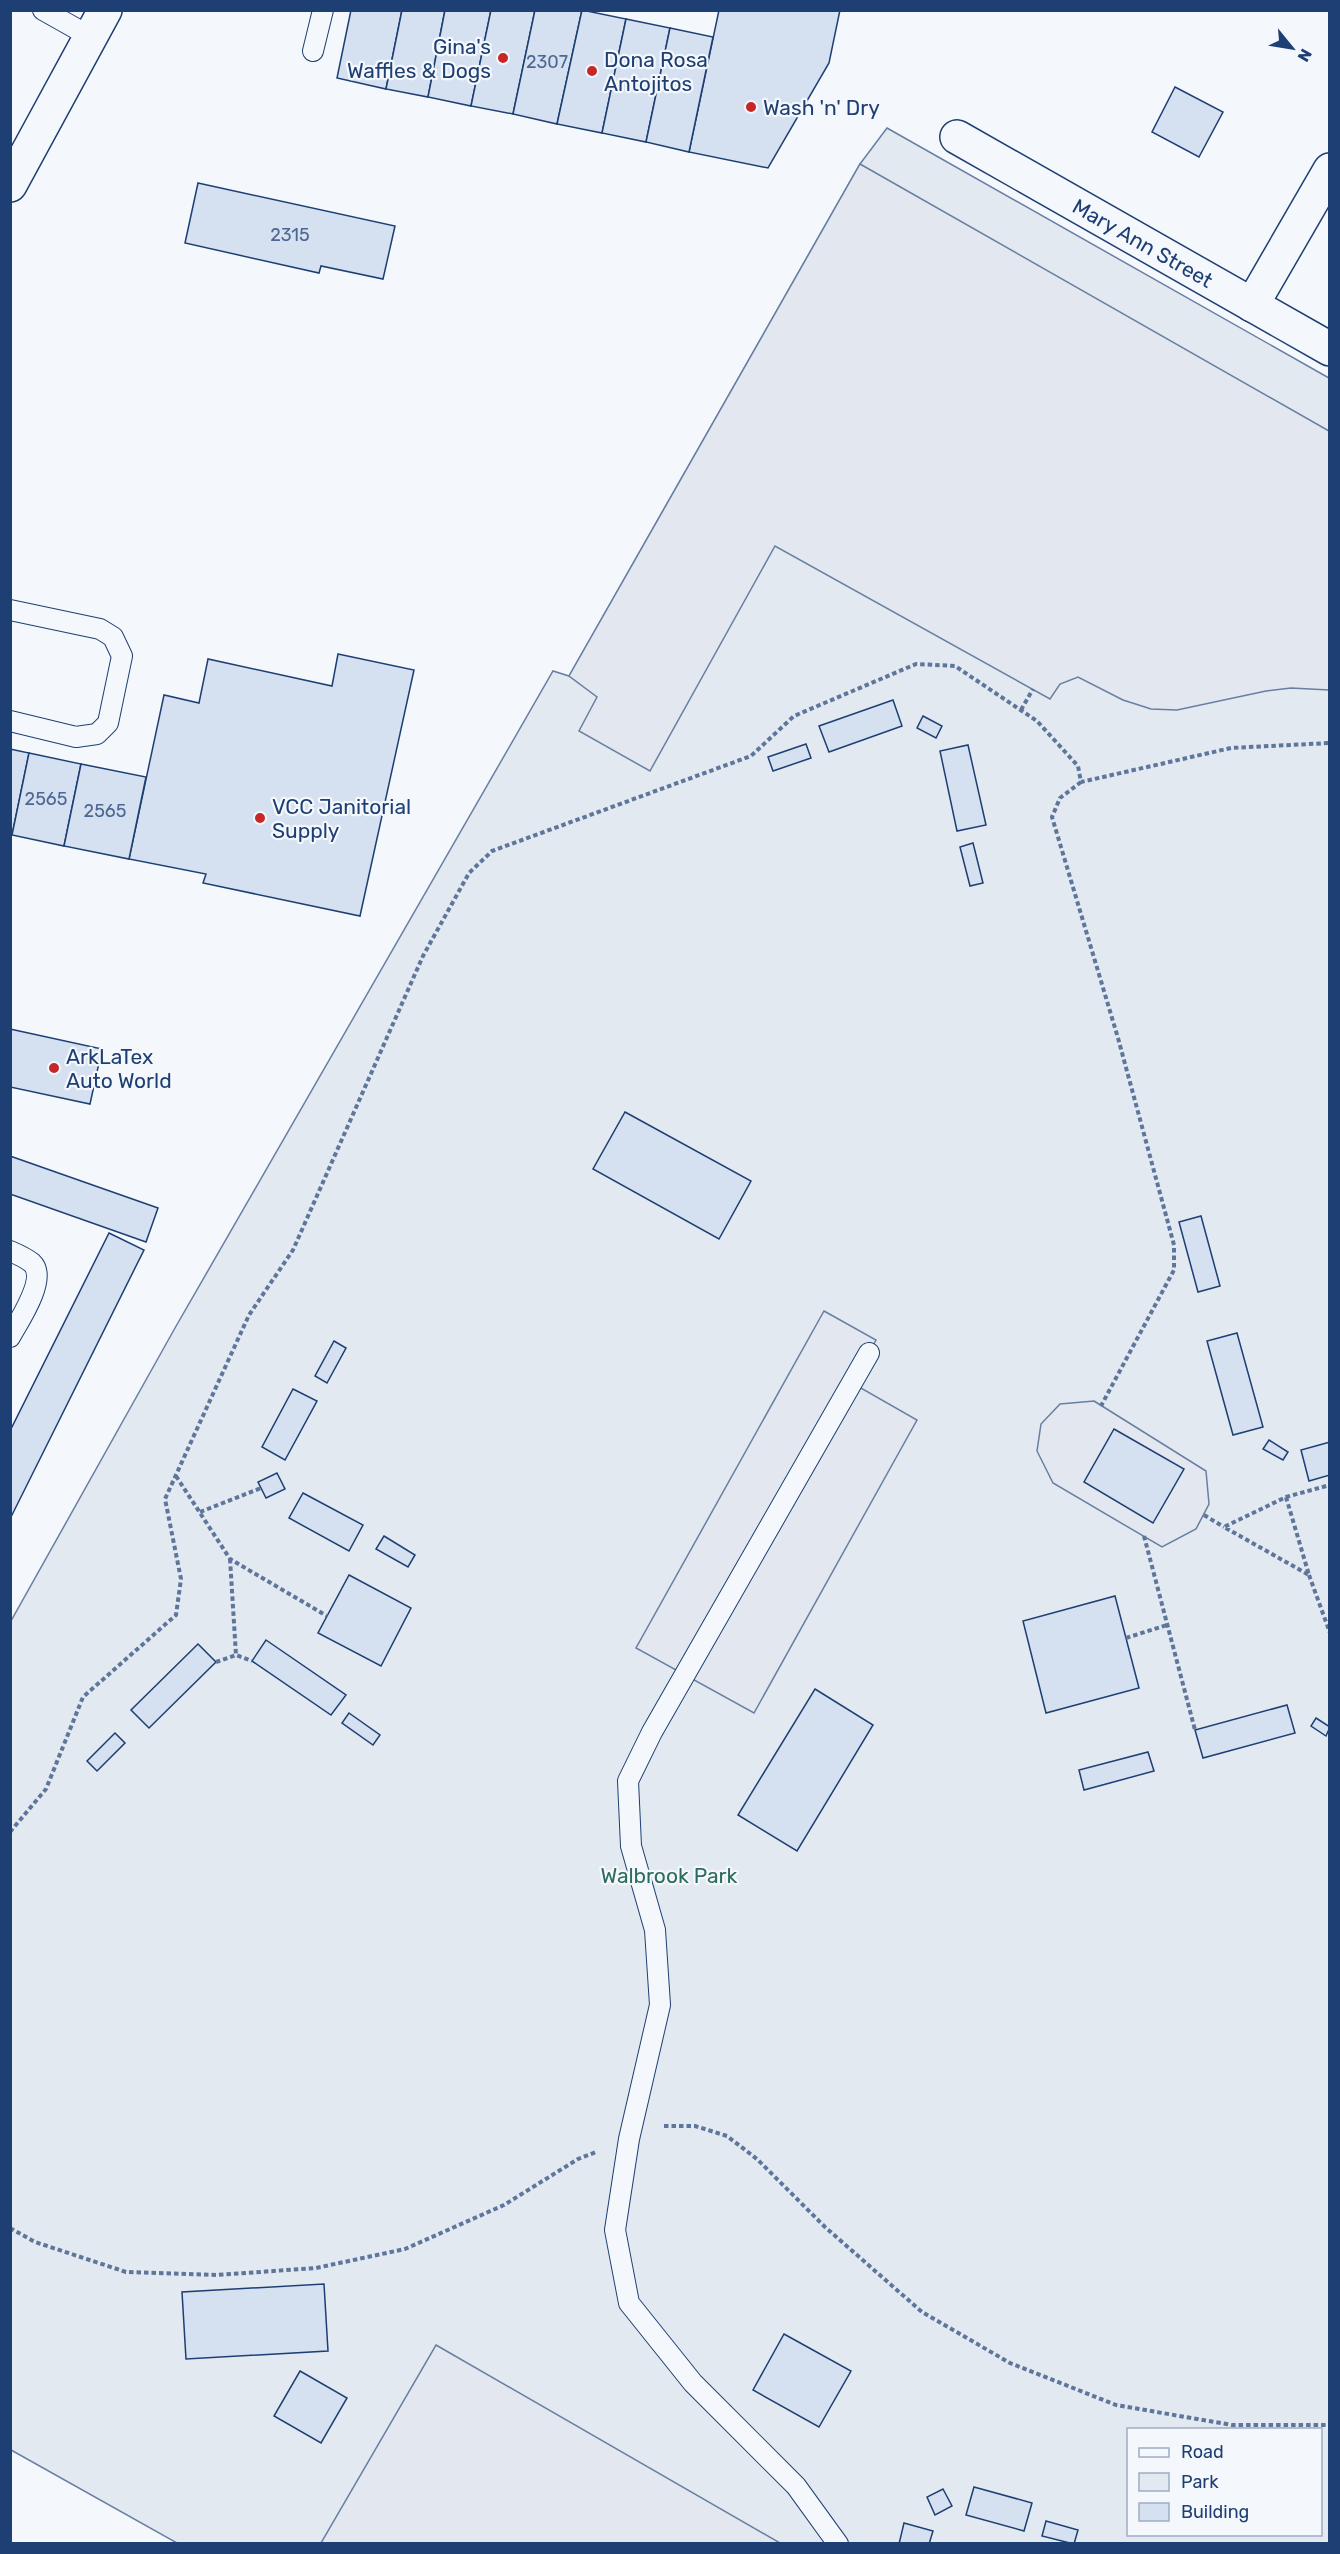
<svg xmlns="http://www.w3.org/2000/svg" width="1340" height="2554" viewBox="0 0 1340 2554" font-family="Rubik,sans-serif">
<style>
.green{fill:#e3e9f0;stroke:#687fa3;stroke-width:1.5;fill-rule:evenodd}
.parking{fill:#e3e8f0;stroke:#687fa3;stroke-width:1.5}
.building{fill:#d5e0f0;stroke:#1d3f73;stroke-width:1.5}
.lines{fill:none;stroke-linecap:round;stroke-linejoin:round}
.service-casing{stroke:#1d3f73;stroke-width:22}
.minor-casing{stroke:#1d3f73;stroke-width:36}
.primary-casing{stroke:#1d3f73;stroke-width:36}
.path{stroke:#5e769c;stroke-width:4;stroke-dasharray:4.5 3;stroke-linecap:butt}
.service{stroke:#f4f7fb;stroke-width:20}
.minor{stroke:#f4f7fb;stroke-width:33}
.primary{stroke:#f4f7fb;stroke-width:33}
.poi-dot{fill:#c62828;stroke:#f4f7fb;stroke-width:2}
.labels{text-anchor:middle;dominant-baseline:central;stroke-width:4.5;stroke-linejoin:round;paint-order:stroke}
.number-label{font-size:18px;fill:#4b6792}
.poi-label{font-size:21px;fill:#1d3f73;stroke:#f4f7fb;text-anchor:start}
.street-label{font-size:21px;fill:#1d3f73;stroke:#f4f7fb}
.park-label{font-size:21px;fill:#2c6c60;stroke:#f4f7fb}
</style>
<rect width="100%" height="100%" fill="#f4f7fb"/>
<path class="green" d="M887 128 1329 378V2543H177L11 2450V1621L175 1328 553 671 569 676 860 164ZM1128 2430H1320V2534H1128Z"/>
<g class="parking">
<polygon points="860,164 1329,431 1329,690 1291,688 1266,691 1177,710 1151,709 1123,700 1078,677 1060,684 1050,699 775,546 650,771 579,731 597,697 569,676"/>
<polygon points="824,1311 876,1340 852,1383 917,1420 754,1713 636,1648"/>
<polygon points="1094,1401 1206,1471 1209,1504 1196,1529 1162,1547 1053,1483 1037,1451 1041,1424 1060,1404"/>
<polygon points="436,2345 780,2543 321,2543"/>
</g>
<g class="building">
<polygon points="351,10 402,10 386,89 337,78"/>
<polygon points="402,10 445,10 428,97 386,89"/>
<polygon points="445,10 491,10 471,106 428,97"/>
<polygon points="491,10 535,10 513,114 471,106"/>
<polygon points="535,10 582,10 557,124 513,114"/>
<polygon points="582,10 626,19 602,133 557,124"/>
<polygon points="719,10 840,10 829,63 768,168 689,152"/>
<polygon points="626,19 670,28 646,142 602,133"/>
<polygon points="670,28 713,37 689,152 646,142"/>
<polygon points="1175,87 1223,112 1199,157 1152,132"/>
<polygon points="198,183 395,226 383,279 321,266 319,273 185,243"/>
<polygon points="338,654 414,670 360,916 203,883 206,874 129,859 164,695 199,703 208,659 332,686"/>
<polygon points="893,700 902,726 829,752 819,726"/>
<polygon points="923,716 942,726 936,738 917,728"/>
<polygon points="806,744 811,758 773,771 768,757"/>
<polygon points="968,745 986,825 957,831 940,751"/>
<polygon points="10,749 29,753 12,835 10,835"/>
<polygon points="29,753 81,764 64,846 12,835"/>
<polygon points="81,764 146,777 129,859 64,846"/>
<polygon points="973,843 983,883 970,886 960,847"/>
<polygon points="10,1029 102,1049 90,1104 10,1087"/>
<polygon points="625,1112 751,1181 719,1239 593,1169"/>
<polygon points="10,1156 158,1208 146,1242 10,1194"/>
<polygon points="1201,1216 1220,1286 1198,1292 1179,1222"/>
<polygon points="109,1233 144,1250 10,1519 10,1431"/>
<polygon points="1237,1333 1263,1427 1233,1435 1207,1341"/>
<polygon points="334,1341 346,1348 327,1383 315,1376"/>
<polygon points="293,1389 317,1401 285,1460 262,1447"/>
<polygon points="1114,1429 1184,1469 1153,1523 1084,1482"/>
<polygon points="1269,1440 1288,1452 1283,1460 1263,1449"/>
<polygon points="1330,1442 1330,1475 1309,1481 1301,1450"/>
<polygon points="277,1473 285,1489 266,1498 258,1482"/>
<polygon points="303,1493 363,1525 349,1551 289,1518"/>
<polygon points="384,1536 415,1555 408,1567 376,1549"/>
<polygon points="349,1575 411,1608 381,1666 318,1633"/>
<polygon points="1115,1596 1139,1688 1046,1713 1023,1621"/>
<polygon points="266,1640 346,1695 331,1715 252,1661"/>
<polygon points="198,1644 216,1662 149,1728 131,1710"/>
<polygon points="815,1689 873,1725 797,1851 738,1815"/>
<polygon points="1287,1705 1295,1733 1203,1758 1195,1730"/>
<polygon points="349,1713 380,1735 373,1745 342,1723"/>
<polygon points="1316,1718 1330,1727 1326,1736 1311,1726"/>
<polygon points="115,1733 125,1743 97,1771 87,1761"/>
<polygon points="1148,1752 1154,1771 1084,1790 1079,1770"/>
<polygon points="324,2284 328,2351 186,2359 182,2292"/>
<polygon points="784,2334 851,2371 819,2427 753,2390"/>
<polygon points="300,2371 347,2398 321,2443 274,2416"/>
<polygon points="974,2487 1032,2503 1024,2531 966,2515"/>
<polygon points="943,2489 952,2506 935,2515 927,2497"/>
<polygon points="1046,2521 1078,2530 1074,2544 1042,2536"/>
<polygon points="904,2523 933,2531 929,2544 899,2544"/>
</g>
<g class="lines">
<g class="service-casing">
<g id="service">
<polyline points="43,10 91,37"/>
<polyline points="313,51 323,10"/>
<polyline points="10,610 100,629 113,637 122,656 108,723 97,734 76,737 10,721"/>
<path d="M10 1251C17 1254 26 1258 32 1263 48 1278 19 1321 10 1337"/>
<polyline points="838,2544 796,2486 693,2383 629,2303 615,2230 629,2139 660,2005 655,1930 631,1846 628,1781 652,1732 869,1353"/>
</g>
</g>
<g class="minor-casing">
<g id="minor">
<path id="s1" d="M957 137 1330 349"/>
<polyline points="1252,305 1330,170"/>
</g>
</g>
<g class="primary-casing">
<polyline id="primary" points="10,185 105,10"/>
</g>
<g class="path">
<polyline points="1021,710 1033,689"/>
<polyline points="1081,782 1060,798 1052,817 1118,1038 1174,1245 1174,1270 1101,1406"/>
<polyline points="176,1476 230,1559 327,1616"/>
<polyline points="1286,1497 1309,1575 1224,1527 1286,1497 1330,1485"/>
<polyline points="200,1512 261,1488"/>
<polyline points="1204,1515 1224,1527"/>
<polyline points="1144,1536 1195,1730"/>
<polyline points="230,1559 236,1655 252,1661"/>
<polyline points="1309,1575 1330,1633"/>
<polyline points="1126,1638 1167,1625"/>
<polyline points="216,1662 236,1655"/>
<polyline points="10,1832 46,1789 83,1697 176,1615 181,1579 165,1499 249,1315 293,1250 423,956 469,873 492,851 751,756 794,716 916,664 955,666 1037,721 1078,766 1081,782 1231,748 1330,743"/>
<polyline points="664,2126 695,2126 727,2136 757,2159 825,2227 922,2312 1010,2363 1116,2405 1232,2425 1330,2425"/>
<polyline points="10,2228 35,2242 126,2272 217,2275 316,2268 405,2249 504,2205 578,2159 596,2152"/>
</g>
<use href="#service" class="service"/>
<use href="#minor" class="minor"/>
<use href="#primary" class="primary"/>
</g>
<g class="poi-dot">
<circle cx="503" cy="58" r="6"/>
<circle cx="592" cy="71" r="6"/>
<circle cx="751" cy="107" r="6"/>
<circle cx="260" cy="818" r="6"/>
<circle cx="54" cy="1068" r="6"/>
</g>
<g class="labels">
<g class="number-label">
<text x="547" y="62">2307</text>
<text x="290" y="235">2315</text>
<text x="46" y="799">2565</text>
<text x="105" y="811">2565</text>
</g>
<g class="poi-label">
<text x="491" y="46" text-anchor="end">Gina's<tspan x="491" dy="24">Waffles &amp; Dogs</tspan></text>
<text x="604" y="59">Dona Rosa<tspan x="604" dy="24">Antojitos</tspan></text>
<text x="763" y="107">Wash 'n' Dry</text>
<text x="272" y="806">VCC Janitorial<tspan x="272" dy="24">Supply</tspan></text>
<text x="66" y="1056">ArkLaTex<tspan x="66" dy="24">Auto World</tspan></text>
</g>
<g class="street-label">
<text stroke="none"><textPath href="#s1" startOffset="214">Mary Ann Street</textPath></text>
</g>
<g class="park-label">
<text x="669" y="1875">Walbrook Park</text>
</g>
</g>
<rect width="1340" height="2554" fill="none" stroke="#1d3f73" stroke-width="24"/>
<rect x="1127" y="2428" width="195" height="108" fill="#f4f7fb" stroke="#9eadc5" stroke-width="1.5"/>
<rect x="1139" y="2448" width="30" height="9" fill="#f4f7fb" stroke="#9eadc5" stroke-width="1.5"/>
<text x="1181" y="2458" font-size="18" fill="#1d3f73">Road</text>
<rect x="1139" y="2473" width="30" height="18" fill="#e3e9f0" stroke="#9eadc5" stroke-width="1.5"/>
<text x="1181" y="2488" font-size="18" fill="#1d3f73">Park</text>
<rect x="1139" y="2503" width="30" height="18" fill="#d5e0f0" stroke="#9eadc5" stroke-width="1.5"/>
<text x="1181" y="2518" font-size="18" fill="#1d3f73">Building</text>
<g transform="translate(1292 48) rotate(120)" stroke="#f4f7fb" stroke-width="4.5" paint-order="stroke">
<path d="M0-4.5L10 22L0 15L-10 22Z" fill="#1d3f73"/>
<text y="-9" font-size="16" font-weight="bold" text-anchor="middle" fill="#1d3f73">N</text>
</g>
</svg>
